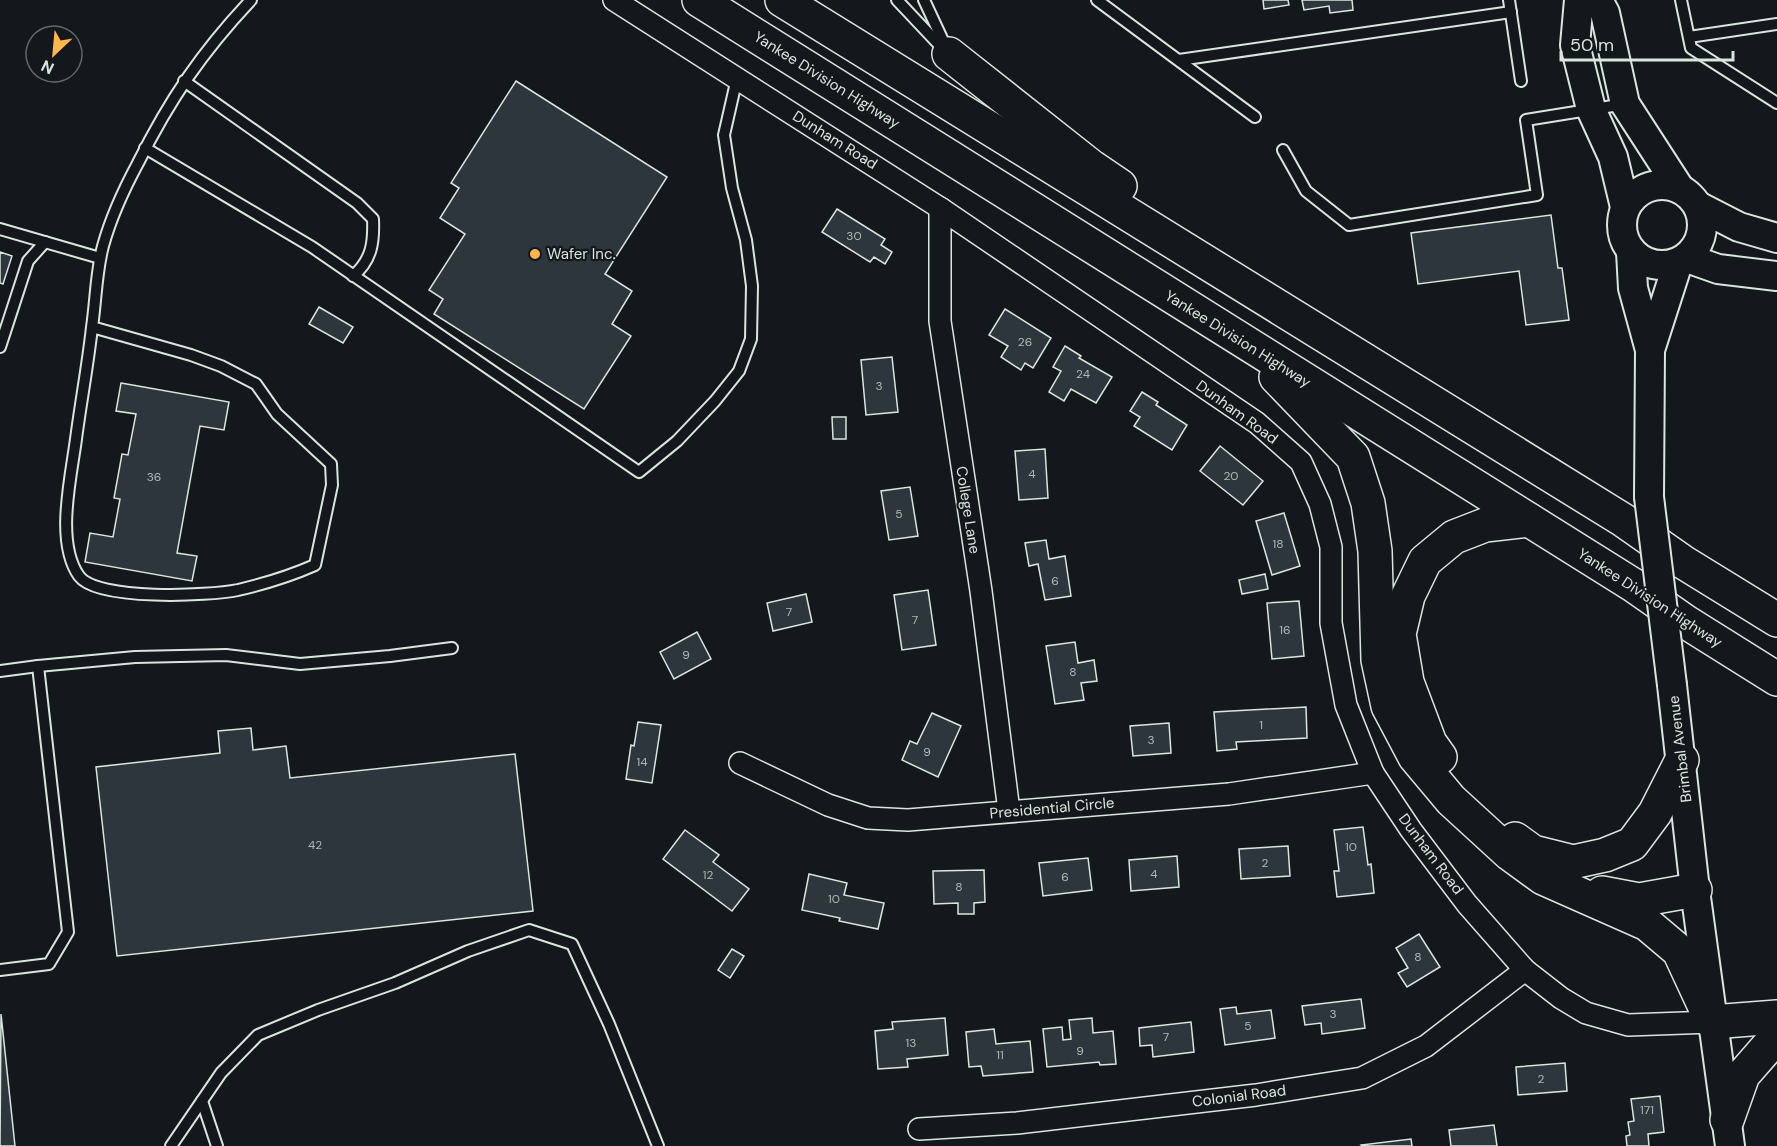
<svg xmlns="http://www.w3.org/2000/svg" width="1777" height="1146" viewBox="0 0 1777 1146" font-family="'DM Sans',sans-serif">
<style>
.building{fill:#2c363c;stroke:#d8e6dc;stroke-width:1.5}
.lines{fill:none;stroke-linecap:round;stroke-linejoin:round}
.lane-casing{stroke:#d8e6dc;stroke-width:14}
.street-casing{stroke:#d8e6dc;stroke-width:24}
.secondary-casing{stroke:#d8e6dc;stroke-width:32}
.highway-casing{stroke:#d8e6dc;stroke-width:36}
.lane{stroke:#14181c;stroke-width:10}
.street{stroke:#14181c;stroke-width:21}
.secondary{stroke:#14181c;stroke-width:28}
.highway{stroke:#14181c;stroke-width:33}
.secondary-bridge-casing{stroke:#d8e6dc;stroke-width:32;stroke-linecap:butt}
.secondary-bridge{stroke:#14181c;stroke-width:28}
.poi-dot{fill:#ffb74d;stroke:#14181c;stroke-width:2}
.labels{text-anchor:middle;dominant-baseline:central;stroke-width:4.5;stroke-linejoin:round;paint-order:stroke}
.number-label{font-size:12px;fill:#adbab4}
.street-label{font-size:15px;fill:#d8e6dc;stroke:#14181c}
.poi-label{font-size:15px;fill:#d8e6dc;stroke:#14181c;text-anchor:start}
</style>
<rect width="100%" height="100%" fill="#14181c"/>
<g class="building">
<polygon points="1263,0 1288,0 1289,5 1264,9"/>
<polygon points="1302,0 1352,0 1353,10 1330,13 1329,6 1304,10"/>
<polygon points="516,81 667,177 605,274 632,291 612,324 631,336 584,409 434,314 443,299 429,290 465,234 440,218 459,188 451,183"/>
<polygon points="837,209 885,239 881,245 892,252 885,264 874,257 870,262 822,232"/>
<polygon points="1551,215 1558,268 1562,268 1569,320 1526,325 1519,271 1418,284 1411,233"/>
<polygon points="0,252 12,256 3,284 0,283"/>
<polygon points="319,307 353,327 343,343 309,324"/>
<polygon points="1005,309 1051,338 1033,368 1025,363 1021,370 1001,357 1008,346 989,335"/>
<polygon points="1065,346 1081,356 1079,358 1112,377 1096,403 1071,389 1064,401 1049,392 1061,371 1053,367"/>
<polygon points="892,357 898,412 866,415 861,360"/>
<polygon points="121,383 229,402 224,430 200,426 177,553 197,556 192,581 85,562 90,533 113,537 120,499 114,498 122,454 128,455 136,414 116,411"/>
<polygon points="1142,392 1158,402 1156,405 1187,425 1172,450 1134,426 1140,417 1130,411"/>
<polygon points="832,417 846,417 846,439 833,439"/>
<polygon points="1220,446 1263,481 1243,505 1200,471"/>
<polygon points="1045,449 1048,498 1019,500 1015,451"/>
<polygon points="910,487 918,536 889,540 881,491"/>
<polygon points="1284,513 1300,566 1272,575 1256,521"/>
<polygon points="1046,540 1049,559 1065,556 1071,596 1045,600 1038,564 1029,566 1025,543"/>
<polygon points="1265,574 1268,589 1242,594 1239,580"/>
<polygon points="928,590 936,645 902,650 894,595"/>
<polygon points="806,594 812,622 773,631 767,603"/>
<polygon points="1299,601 1304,656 1272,659 1267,603"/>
<polygon points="697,632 711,659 674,679 660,652"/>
<polygon points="1075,642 1078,663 1094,660 1097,681 1081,683 1084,700 1055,704 1046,646"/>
<polygon points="1306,707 1307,738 1236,742 1237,749 1217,751 1214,712"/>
<polygon points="932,713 961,726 938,777 902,760 910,741 917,744"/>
<polygon points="638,722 661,725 652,783 626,779 631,745 634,746"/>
<polygon points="1169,723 1171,753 1133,756 1130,726"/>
<polygon points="251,728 253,750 286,746 290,778 515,754 533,911 117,956 96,767 220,753 218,731"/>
<polygon points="1363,827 1368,865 1371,864 1374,893 1337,897 1334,871 1339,871 1334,830"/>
<polygon points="685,830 719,855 713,862 749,889 732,911 663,859"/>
<polygon points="1288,846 1290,876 1241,879 1239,849"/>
<polygon points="1177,856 1179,887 1131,891 1129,860"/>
<polygon points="1088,858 1092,890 1043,896 1039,863"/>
<polygon points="984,870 985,902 974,903 974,914 958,914 958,903 934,904 933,871"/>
<polygon points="809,874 847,883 844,895 884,903 878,929 839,921 840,918 802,910"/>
<polygon points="1419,934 1440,967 1407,987 1398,973 1408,968 1396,948"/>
<polygon points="732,949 744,956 730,978 718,970"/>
<polygon points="1361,999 1365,1028 1322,1034 1321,1023 1305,1025 1302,1006"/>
<polygon points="1236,1007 1237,1014 1271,1010 1275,1038 1225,1045 1220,1009"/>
<polygon points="1,1014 15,1146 0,1146"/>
<polygon points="945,1018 948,1055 907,1059 908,1067 878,1069 875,1031 893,1029 892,1022"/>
<polygon points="1092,1018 1093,1033 1113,1031 1116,1064 1100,1065 1099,1062 1047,1067 1043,1029 1062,1027 1063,1040 1071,1039 1069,1020"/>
<polygon points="1191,1022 1194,1052 1153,1057 1152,1045 1140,1046 1139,1028"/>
<polygon points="994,1029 996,1044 1030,1041 1033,1072 983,1076 981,1066 969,1067 966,1032"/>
<polygon points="1565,1063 1567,1091 1518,1095 1516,1067"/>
<polygon points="1660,1096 1664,1132 1648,1134 1649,1146 1627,1146 1626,1136 1630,1135 1628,1122 1634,1121 1631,1099"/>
<polygon points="1494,1125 1497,1146 1451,1146 1449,1130"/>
<polygon points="1411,1139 1412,1146 1362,1146 1361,1145"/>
</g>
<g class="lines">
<g class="lane-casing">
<g id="lane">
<polyline points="897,0 946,52"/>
<polyline points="924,0 945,45"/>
<polyline points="1097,0 1255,117"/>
<polyline points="1509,0 1521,81"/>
<polyline points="1681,0 1691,48 1777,103"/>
<polyline points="1689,37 1777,24"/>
<polyline points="1179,60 1511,12"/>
<path d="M184 81 357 203 373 219C374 242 372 260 353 276"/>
<polyline points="145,148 312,247 639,472 677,441 715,401 739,371 751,339 752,286 746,240 732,188 724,135 737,78"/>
<polyline points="1283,150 1306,191 1349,225 1537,195 1526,120 1625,104"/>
<polyline points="0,229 100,258"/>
<path d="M92 327 191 355 221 366 256 384 277 414 331 464 332 485 315 565C290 576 264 584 238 590 209 596 97 601 79 576 55 542 71 478 76 439 81 401 88 364 92 327 96 300 96 272 103 246 111 217 124 189 138 163 170 99 202 52 251 0"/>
<polyline points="0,347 28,261 45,242"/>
<polyline points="0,671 38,666 135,657 226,655 300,664 390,656 452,648"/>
<polyline points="0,970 49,964 68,932 38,666"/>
<polyline points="202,1101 217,1146"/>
<polyline points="171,1146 221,1073 258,1035 318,1010 395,983 468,951 529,930 572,944 609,1024 658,1146"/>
</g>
</g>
<g class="street-casing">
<g id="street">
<polyline points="614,0 940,208 1257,423 1301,462 1320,504 1331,547 1331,623 1346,705 1373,773 1411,830 1467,904 1525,970 1561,998 1586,1013 1628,1025 1712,1022"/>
<polyline points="940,208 940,321 981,591 1009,811"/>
<polyline points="740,763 828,805 868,818 908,820 1229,794 1373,773"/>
<polyline points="919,1129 1017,1123 1256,1095 1362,1078 1426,1046 1525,970"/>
</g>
</g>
<g class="secondary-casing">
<g id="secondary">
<polyline points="1579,0 1575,45 1591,109 1613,157 1625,207"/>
<polyline points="1598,0 1605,13 1625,104 1680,189"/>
<circle cx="1662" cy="225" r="40"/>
<polyline points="1698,206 1739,227 1777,238"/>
<polyline points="1631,252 1633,288 1650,350 1649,497"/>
<polyline points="1687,258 1718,269 1777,276"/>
<polyline points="1650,350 1678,263"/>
<polyline points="1672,685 1695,890 1730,1146"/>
</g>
</g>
<g class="highway-casing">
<g id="highway">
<polyline points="699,0 1633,585 1686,622 1777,679"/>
<polyline points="782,0 1623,520 1683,562 1777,620"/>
<polyline points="949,54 1092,167 1120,186"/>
<polyline points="1276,377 1353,457 1368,503 1375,551 1378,660 1388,706 1415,757 1451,800 1510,854 1543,878 1647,924 1679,951 1712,1022 1777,1017"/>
<polyline points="1440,757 1430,743 1407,682 1399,634 1408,596 1425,561 1454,537 1485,525 1529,520"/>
<polyline points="1515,839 1533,852 1573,862 1605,855 1632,844 1655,813 1682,760"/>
<polyline points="1602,893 1639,900 1695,890"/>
<polyline points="1727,1120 1743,1075 1777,1036"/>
</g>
</g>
<use href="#lane" class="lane"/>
<use href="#street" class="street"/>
<use href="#secondary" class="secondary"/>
<use href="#highway" class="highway"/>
<g class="secondary-bridge-casing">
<polyline id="secondary-bridge" points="1649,497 1672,685"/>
</g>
<use href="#secondary-bridge" class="secondary-bridge"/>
</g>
<circle class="poi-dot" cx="535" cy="254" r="6"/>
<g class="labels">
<g class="number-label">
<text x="854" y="236">30</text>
<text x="1025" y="342">26</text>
<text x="1083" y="374">24</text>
<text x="879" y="386">3</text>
<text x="1032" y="474">4</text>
<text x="1231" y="476">20</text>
<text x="154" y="477">36</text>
<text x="899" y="514">5</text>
<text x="1278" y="544">18</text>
<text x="1055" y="581">6</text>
<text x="789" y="612">7</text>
<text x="915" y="620">7</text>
<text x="1285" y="630">16</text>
<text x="686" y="655">9</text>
<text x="1073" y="672">8</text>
<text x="1261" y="725">1</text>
<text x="1151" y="740">3</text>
<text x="927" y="752">9</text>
<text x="642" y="762">14</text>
<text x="315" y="845">42</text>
<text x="1351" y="847">10</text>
<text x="1265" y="863">2</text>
<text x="1154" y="874">4</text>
<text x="708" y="875">12</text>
<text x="1065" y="877">6</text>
<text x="959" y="887">8</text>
<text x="834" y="899">10</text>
<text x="1418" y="957">8</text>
<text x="1333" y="1014">3</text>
<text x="1248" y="1026">5</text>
<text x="1166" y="1037">7</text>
<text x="911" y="1043">13</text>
<text x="1080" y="1051">9</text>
<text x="1000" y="1055">11</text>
<text x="1541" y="1079">2</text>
<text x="1647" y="1110">171</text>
</g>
<g class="street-label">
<text transform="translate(827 80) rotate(32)">Yankee Division Highway</text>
<text transform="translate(835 140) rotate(32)">Dunham Road</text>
<text transform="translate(1238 339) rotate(32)">Yankee Division Highway</text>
<text transform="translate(1237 412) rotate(36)">Dunham Road</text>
<text transform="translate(968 510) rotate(81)">College Lane</text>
<text transform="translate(1650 598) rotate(33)">Yankee Division Highway</text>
<text transform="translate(1680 749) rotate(-97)">Brimbal Avenue</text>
<text transform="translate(1052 808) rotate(-5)">Presidential Circle</text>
<text transform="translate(1431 854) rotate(53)">Dunham Road</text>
<text transform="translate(1239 1096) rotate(-7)">Colonial Road</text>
</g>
<g class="poi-label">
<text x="547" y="254">Wafer Inc.</text>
</g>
</g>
<g transform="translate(54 54) rotate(206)"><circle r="28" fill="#14181c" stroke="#626a69" stroke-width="1.5"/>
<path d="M0-4.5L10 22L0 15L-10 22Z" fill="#ffb74d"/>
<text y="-9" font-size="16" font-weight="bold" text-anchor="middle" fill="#d8e6dc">N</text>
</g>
<path d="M1561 51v9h172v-9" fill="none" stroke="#d8e6dc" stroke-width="3"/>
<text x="1570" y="51" font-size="18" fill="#d8e6dc" stroke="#14181c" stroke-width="4.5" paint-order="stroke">50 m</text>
</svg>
